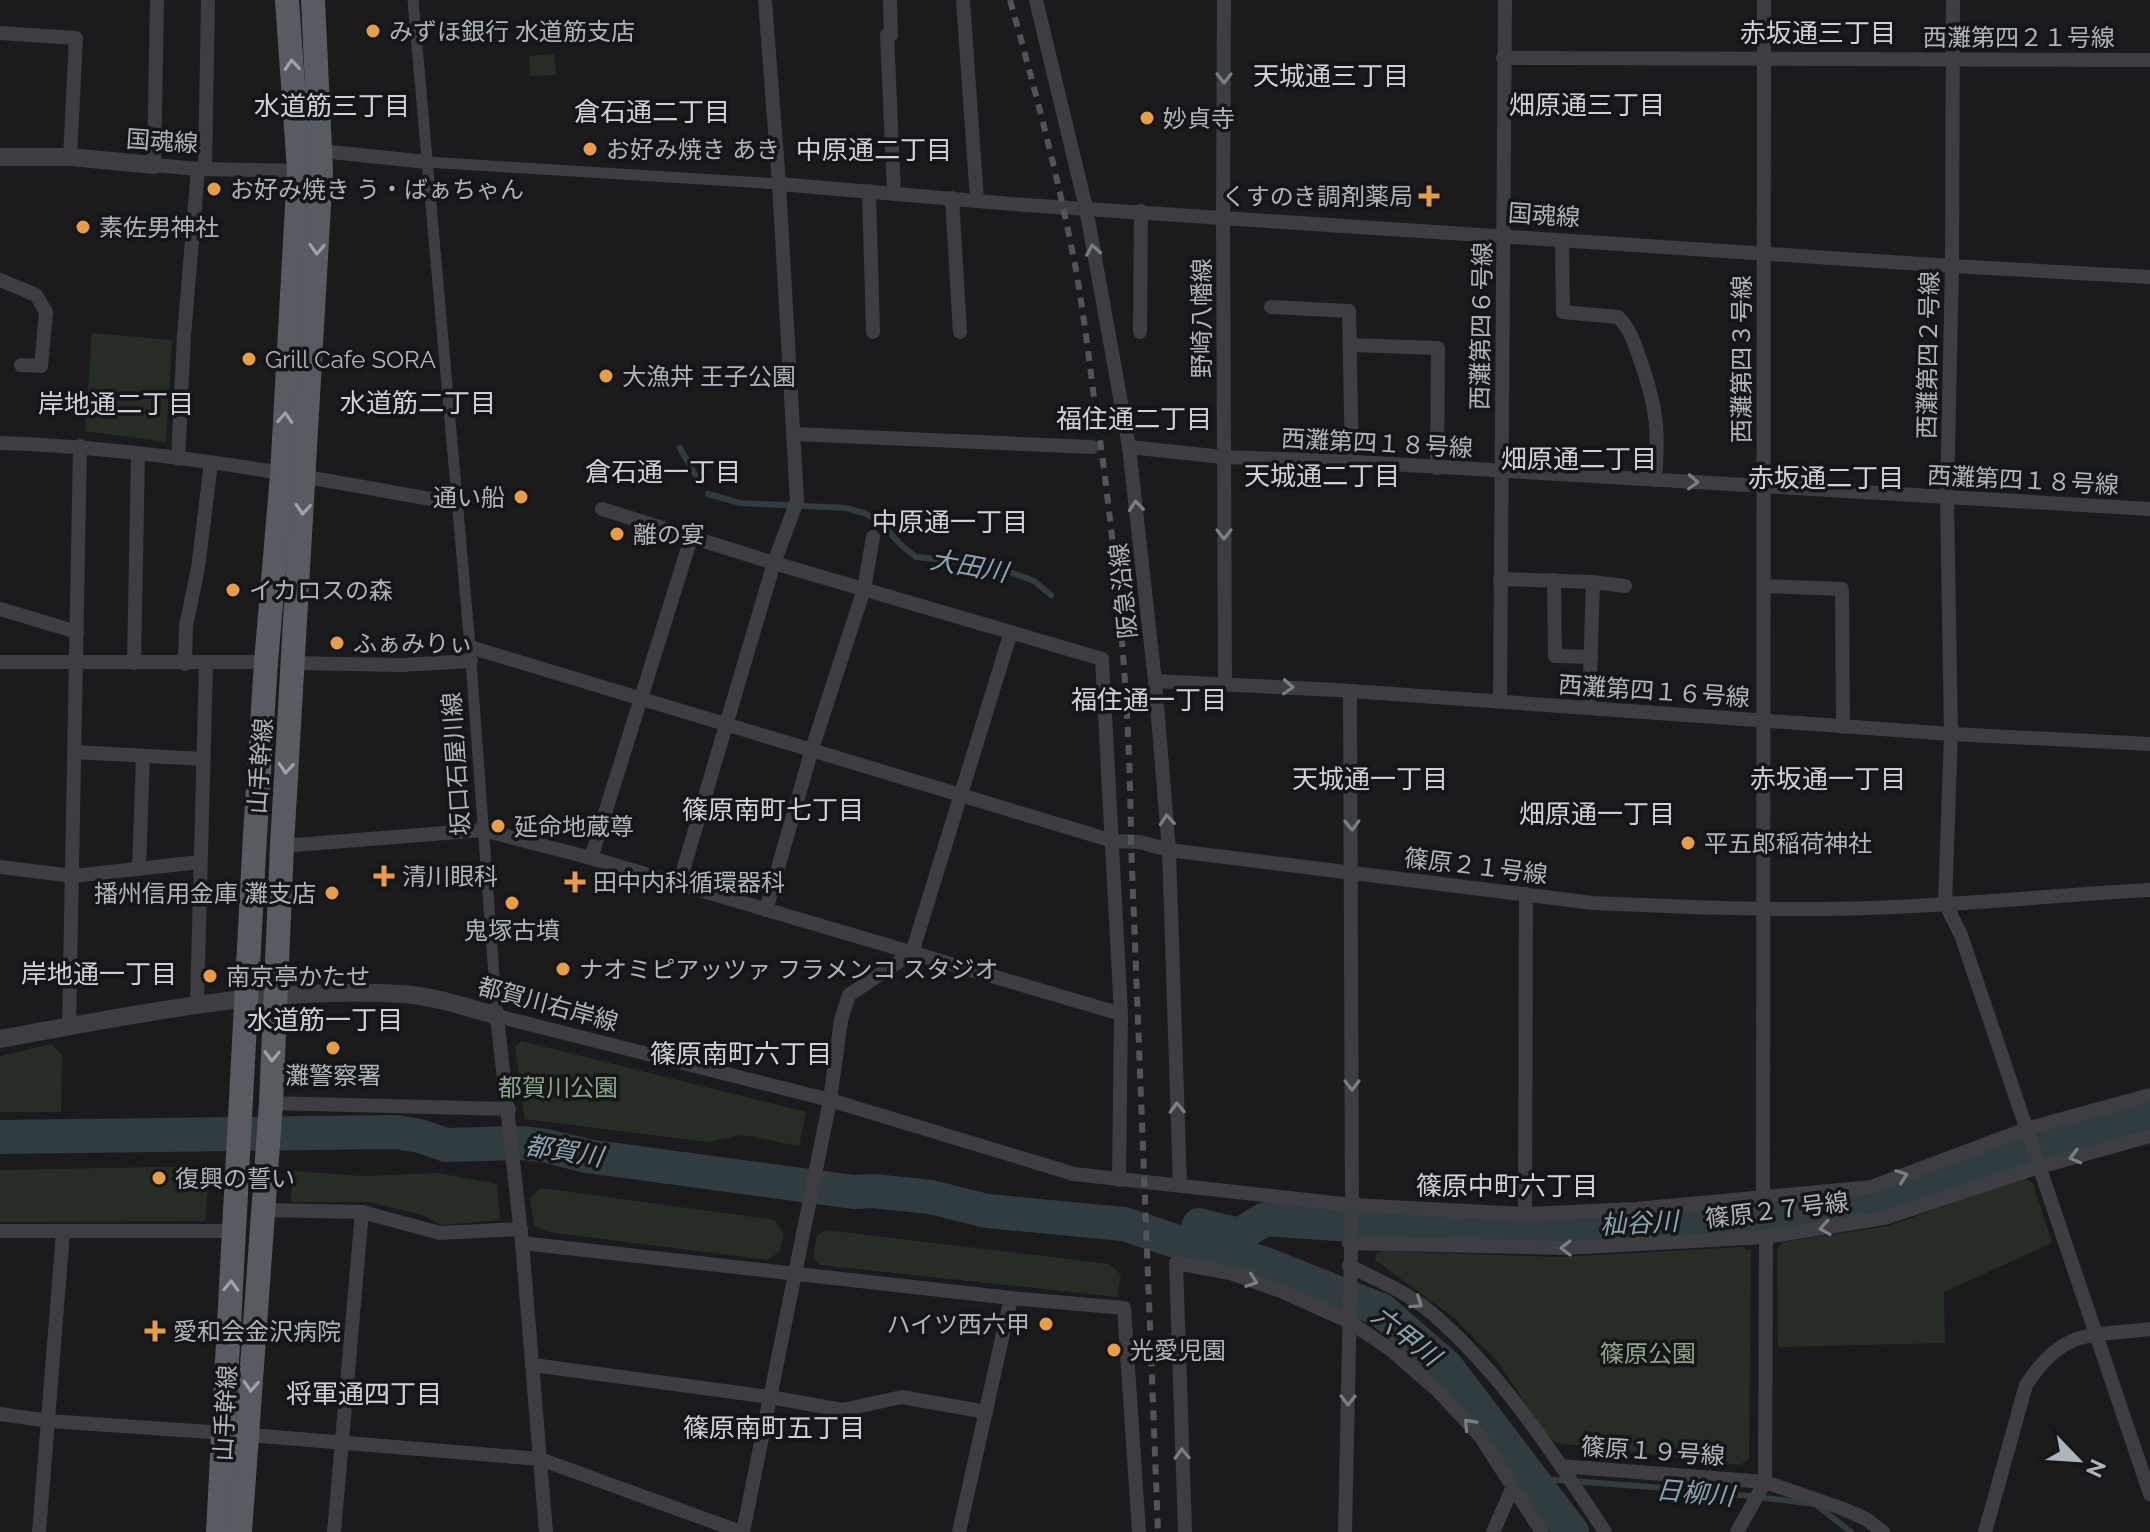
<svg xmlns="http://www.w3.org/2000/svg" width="2150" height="1532" viewBox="0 0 2150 1532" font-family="Raleway,'Noto Sans JP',sans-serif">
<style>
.green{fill:#252d25}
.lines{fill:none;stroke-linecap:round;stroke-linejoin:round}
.stream{stroke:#313c41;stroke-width:6}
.river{stroke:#313c41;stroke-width:34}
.pedestrian{stroke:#3c3e42;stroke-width:11}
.minor{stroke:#3c3e42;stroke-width:14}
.tertiary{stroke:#3c3e42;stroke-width:18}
.primary{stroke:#585b61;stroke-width:24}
.rail{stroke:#515459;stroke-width:6;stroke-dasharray:10 8;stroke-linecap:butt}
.oneway{stroke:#9da2aa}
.oneway2{stroke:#7b7f85}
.poi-dot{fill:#e89d48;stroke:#161618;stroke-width:3}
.labels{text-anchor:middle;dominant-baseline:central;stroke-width:7;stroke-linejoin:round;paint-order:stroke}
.poi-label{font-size:24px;fill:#aeb4bc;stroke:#161618;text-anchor:start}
.street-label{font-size:24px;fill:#aeb4bc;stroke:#161618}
.park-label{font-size:24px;fill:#89a587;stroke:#161618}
.neighbourhood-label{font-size:26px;fill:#cfd3d8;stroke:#161618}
.water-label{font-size:26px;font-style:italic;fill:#88a5b4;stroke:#161618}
</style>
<rect width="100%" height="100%" fill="#1b1b1d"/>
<g class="green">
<polygon points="554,54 556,75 530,76 529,56"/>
<polygon points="92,333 172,340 166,442 85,431"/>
<polygon points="521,1041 806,1112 799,1146 742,1135 708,1142 525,1119 515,1047"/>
<polygon points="52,1044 62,1055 61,1112 0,1112 0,1056"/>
<polygon points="210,1166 205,1221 0,1222 0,1170"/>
<polygon points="293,1171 362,1176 438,1173 497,1184 500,1220 442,1225 422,1215 368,1202 291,1202"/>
<polygon points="2024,1178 2033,1183 2052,1243 1944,1292 1945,1343 1778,1347 1777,1248 1783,1242 1888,1226"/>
<polygon points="541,1188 775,1220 784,1234 779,1252 768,1260 548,1232 534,1226 530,1198"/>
<polygon points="825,1230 1109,1264 1121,1275 1117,1297 820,1265 813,1257 817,1236"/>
<polygon points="1742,1247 1751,1251 1749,1459 1740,1465 1557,1443 1548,1437 1497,1361 1453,1317 1375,1260 1376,1254 1382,1251 1559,1257"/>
</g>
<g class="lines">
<g class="stream">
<polyline points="680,448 700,483"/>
<polyline points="708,494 740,503 846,508 864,513 880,522 902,546 916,557 991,565 1034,581 1051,595"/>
<polyline points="1530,1478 1706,1491 1815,1504 1851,1532"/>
</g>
<g class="river">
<polyline points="0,1137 396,1132 420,1136 446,1145 523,1143 547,1146 587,1156 854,1192 873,1191 931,1197 987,1211 1124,1224 1172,1240 1263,1263 1381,1310 1446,1366 1572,1532"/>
<polyline points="1199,1225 1239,1235 1265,1219 1366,1226 1492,1230 1793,1216 1858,1207 2053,1139 2150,1111"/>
</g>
<g class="pedestrian">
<polyline points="413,0 470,647 497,1016"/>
<polyline points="427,162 779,184"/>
</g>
<g class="minor">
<polyline points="157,0 154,165 198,169 305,171"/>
<polyline points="890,0 891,35"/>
<polyline points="963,0 977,200"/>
<polyline points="1036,0 1086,208 1129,447 1155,681 1169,850 1180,1186"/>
<polyline points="1224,0 1223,216 1225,684"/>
<polyline points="1953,0 1952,266 1947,498 1951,734 1945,903 1961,935 2150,1494"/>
<polyline points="0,33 76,38 70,157"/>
<polyline points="887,35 894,193"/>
<polyline points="1503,58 2150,60"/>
<polyline points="321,151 427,162"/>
<polyline points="205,169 208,0"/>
<polyline points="779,184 1025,205 1952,266 2150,277"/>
<polyline points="869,191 873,332"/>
<polyline points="952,198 960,332"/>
<path d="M1562 241 1563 312 1618 317C1631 330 1635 345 1641 362 1657 409 1659 431 1655 480"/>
<polyline points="0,280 36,295 46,312 41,366 21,365"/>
<polyline points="1271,307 1349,311 1352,462"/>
<polyline points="1140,332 1141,211"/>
<polyline points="1350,345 1438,348 1437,468"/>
<polyline points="794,434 1092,447"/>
<path d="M0 443C153 448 306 476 457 504"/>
<polyline points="1129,447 1223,457 1339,461 2150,509"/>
<polyline points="178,459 184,336 198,169"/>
<polyline points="602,509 774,563 1102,659 1121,1014 1119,1180"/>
<polyline points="1500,579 1593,582 1625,586"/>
<polyline points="1554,580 1555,656 1591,657"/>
<polyline points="1764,586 1842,589 1843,727"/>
<polyline points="0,609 77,632"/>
<path d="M470 647 1113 841 1140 842 1169 850 1593 903C1685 907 1777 911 1869 908 1963 905 2056 895 2150 890"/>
<polyline points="0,662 266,662"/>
<polyline points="134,663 138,454"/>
<polyline points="293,663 402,665 471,661"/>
<polyline points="185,664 186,626 198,568 211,463"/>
<polyline points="1155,681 1337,690 1951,734 2150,744"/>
<polyline points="1500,702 1505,0"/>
<polyline points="1589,708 1593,582"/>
<polyline points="75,752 203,759"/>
<polyline points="282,846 483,830 591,858 1121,1014"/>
<polyline points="591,858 692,535"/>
<polyline points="0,867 73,876 200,862"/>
<polyline points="139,869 143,756"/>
<polyline points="679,884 774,563 797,501 779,184 765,0"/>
<polyline points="766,910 812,749 864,589 873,537"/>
<polyline points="197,1004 206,664"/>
<polyline points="69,1027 80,446"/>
<polyline points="271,1103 509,1109"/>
<polyline points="1763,1199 1764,0"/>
<polyline points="263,1210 362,1212 440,1233 521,1229"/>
<polyline points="1525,1214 1526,894"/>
<polyline points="0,1231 233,1231"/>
<polyline points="522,1243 1011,1298 1124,1308 1139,1532"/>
<polyline points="1349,1243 1565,1248 1766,1237 1884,1218 2039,1167 2150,1136"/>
<path d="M1349 1266C1378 1280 1409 1293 1434 1315 1503 1375 1555 1456 1605 1532"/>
<polyline points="533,1365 770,1397 842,1410 902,1397 986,1412"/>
<polyline points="0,1414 49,1421 225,1433 540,1459 741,1532"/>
<polyline points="1561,1466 1765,1482 1841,1508 1866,1519 1883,1532"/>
<polyline points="39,1532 63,1232"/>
<polyline points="334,1532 362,1212"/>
<polyline points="546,1532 522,1243 497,1016 830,1100 1074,1174 1352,1205 1525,1214 1636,1209 1871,1187 2026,1129 2150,1095"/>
<polyline points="743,1532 830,1100 841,1020 849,995 912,953 1011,632"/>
<polyline points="959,1532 1011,1298"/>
<polyline points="1185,1532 1176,1263 1230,1273 1281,1291 1350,1322 1391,1350 1438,1391 1480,1436 1542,1532"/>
<polyline points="1345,1532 1352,1205 1350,691"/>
<polyline points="1493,1532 1512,1489"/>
<polyline points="1737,1532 1765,1482 1766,1237"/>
<path d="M1985 1532 2026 1385C2064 1327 2089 1337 2150 1329"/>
</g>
<g class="tertiary">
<polyline points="0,157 70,157 154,165"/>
<path d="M0 1039C133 1015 265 986 401 994 434 996 466 1007 497 1016"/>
</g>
<g class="primary">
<polyline points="218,1532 255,835 266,662 282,475 299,170 287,0"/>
<polyline points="240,1532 271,1103 282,846 321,171 313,0"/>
</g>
<path class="rail" d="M1010 0C1035 89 1059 180 1076 270 1083 310 1088 350 1093 390 1115 540 1130 691 1131 842L1158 1532"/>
</g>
<defs><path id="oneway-chevron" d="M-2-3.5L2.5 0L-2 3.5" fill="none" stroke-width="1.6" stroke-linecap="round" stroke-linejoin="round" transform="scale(2)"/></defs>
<g class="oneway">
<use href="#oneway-chevron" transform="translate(292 65) rotate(-94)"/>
<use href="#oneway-chevron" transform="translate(317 249) rotate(93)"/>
<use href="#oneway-chevron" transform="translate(285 418) rotate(-87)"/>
<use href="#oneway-chevron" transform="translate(303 509) rotate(94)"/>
<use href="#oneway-chevron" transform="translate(286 768) rotate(94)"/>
<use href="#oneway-chevron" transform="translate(272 1056) rotate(92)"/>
<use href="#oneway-chevron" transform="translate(231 1286) rotate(-88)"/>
<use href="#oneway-chevron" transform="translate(251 1386) rotate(94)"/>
</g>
<g class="oneway2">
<use href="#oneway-chevron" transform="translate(1224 78) rotate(90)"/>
<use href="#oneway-chevron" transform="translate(1093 250) rotate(-100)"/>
<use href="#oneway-chevron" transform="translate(1693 482) rotate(3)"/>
<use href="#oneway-chevron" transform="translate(1136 506) rotate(-96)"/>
<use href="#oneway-chevron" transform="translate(1224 534) rotate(90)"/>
<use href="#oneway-chevron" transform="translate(1288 687) rotate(3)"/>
<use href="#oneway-chevron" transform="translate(1167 820) rotate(-95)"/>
<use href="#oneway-chevron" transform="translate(1352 825) rotate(89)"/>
<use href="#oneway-chevron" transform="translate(1352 1085) rotate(90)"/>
<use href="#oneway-chevron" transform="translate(1177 1108) rotate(-92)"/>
<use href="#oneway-chevron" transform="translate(2075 1157) rotate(165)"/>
<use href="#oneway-chevron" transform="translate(1902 1176) rotate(-20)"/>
<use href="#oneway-chevron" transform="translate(1825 1228) rotate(171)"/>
<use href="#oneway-chevron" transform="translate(1566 1248) rotate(179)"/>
<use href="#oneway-chevron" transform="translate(1252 1281) rotate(19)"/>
<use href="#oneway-chevron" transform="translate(1417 1303) rotate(34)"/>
<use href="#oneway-chevron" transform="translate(1348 1400) rotate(91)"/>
<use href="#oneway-chevron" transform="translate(1469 1424) rotate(-133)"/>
<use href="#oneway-chevron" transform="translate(1182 1454) rotate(-92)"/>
</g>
<g class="poi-dot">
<circle cx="373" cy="31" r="8"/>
<circle cx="1147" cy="118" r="8"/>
<circle cx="590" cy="149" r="8"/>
<circle cx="214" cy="189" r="8"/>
<path d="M1425 184h8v8h8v8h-8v8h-8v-8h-8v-8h8z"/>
<circle cx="83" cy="227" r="8"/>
<circle cx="249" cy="359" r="8"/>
<circle cx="606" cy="376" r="8"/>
<circle cx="521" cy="497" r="8"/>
<circle cx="617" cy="534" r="8"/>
<circle cx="233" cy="590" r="8"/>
<circle cx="337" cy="643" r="8"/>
<circle cx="498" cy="826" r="8"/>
<circle cx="1688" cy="843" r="8"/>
<path d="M380 864h8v8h8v8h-8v8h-8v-8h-8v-8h8z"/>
<path d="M571 870h8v8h8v8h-8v8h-8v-8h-8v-8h8z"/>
<circle cx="332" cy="893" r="8"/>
<circle cx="512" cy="903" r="8"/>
<circle cx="563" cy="969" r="8"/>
<circle cx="210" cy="976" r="8"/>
<circle cx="333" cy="1048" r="8"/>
<circle cx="159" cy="1178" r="8"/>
<circle cx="1046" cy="1324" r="8"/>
<path d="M151 1319h8v8h8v8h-8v8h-8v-8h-8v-8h8z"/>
<circle cx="1114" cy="1350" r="8"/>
</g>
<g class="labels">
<g class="poi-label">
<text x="389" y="31">みずほ銀行 水道筋支店</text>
<text x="1163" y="118">妙貞寺</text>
<text x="606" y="149">お好み焼き あき</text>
<text x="230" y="189">お好み焼き う・ばぁちゃん</text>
<text x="1413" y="196" text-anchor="end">くすのき調剤薬局</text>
<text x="99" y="227">素佐男神社</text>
<text x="265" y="359">Grill Cafe SORA</text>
<text x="622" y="376">大漁丼 王子公園</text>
<text x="505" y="497" text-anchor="end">通い船</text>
<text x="633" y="534">離の宴</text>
<text x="249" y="590">イカロスの森</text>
<text x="353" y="643">ふぁみりぃ</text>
<text x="514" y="826">延命地蔵尊</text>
<text x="1704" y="843">平五郎稲荷神社</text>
<text x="402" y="876">清川眼科</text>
<text x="593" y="882">田中内科循環器科</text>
<text x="316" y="893" text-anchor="end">播州信用金庫 灘支店</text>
<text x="512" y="930" text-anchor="middle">鬼塚古墳</text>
<text x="579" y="969">ナオミピアッツァ フラメンコ スタジオ</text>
<text x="226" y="976">南京亭かたせ</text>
<text x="333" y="1075" text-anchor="middle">灘警察署</text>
<text x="175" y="1178">復興の誓い</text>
<text x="1030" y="1324" text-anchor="end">ハイツ西六甲</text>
<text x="173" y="1331">愛和会金沢病院</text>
<text x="1130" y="1350">光愛児園</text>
</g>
<g class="street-label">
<text x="2019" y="37">西灘第四２１号線</text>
<text transform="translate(162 141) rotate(4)">国魂線</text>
<text transform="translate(1544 215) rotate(4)">国魂線</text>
<text transform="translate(1201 318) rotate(-90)">野崎八幡線</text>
<text transform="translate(1481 326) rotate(-89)">西灘第四６号線</text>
<text transform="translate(1928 355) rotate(-89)">西灘第四２号線</text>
<text transform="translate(1741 359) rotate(-90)">西灘第四３号線</text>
<text transform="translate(1377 443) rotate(3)">西灘第四１８号線</text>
<text transform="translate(2023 480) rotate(3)">西灘第四１８号線</text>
<text transform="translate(1123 591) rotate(-96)">阪急沿線</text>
<text transform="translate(1654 691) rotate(4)">西灘第四１６号線</text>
<text transform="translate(456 764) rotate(-94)">坂口石屋川線</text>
<text transform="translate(260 766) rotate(-86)">山手幹線</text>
<text transform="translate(1476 866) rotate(7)">篠原２１号線</text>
<text transform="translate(548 1004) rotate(15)">都賀川右岸線</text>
<text transform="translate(1777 1210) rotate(-7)">篠原２７号線</text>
<text transform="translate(225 1413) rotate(-87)">山手幹線</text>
<text transform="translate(1653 1451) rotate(4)">篠原１９号線</text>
</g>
<g class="park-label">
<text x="558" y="1087">都賀川公園</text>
<text x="1648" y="1353">篠原公園</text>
</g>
<g class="neighbourhood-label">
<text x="1818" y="33">赤坂通三丁目</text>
<text x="1331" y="76">天城通三丁目</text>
<text x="1587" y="105">畑原通三丁目</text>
<text x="332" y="106">水道筋三丁目</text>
<text x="652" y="112">倉石通二丁目</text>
<text x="874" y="150">中原通二丁目</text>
<text x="418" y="403">水道筋二丁目</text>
<text x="116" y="404">岸地通二丁目</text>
<text x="1134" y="419">福住通二丁目</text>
<text x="1579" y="459">畑原通二丁目</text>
<text x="663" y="472">倉石通一丁目</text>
<text x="1322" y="476">天城通二丁目</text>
<text x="1826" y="478">赤坂通二丁目</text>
<text x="950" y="522">中原通一丁目</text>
<text x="1149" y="700">福住通一丁目</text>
<text x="1370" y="779">天城通一丁目</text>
<text x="1828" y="779">赤坂通一丁目</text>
<text x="773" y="810">篠原南町七丁目</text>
<text x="1597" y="814">畑原通一丁目</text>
<text x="99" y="974">岸地通一丁目</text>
<text x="325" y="1020">水道筋一丁目</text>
<text x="741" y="1054">篠原南町六丁目</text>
<text x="1507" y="1186">篠原中町六丁目</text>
<text x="364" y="1394">将軍通四丁目</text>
<text x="774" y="1428">篠原南町五丁目</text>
</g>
<g class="water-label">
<text transform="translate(969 566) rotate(10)">大田川</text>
<text transform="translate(564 1151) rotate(9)">都賀川</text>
<text transform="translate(1639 1223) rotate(-3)">杣谷川</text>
<text transform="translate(1406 1336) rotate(38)">六甲川</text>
<text transform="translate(1695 1493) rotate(5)">日柳川</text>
</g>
</g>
<g transform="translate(2078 1460) rotate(115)" stroke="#161618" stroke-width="6" paint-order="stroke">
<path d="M0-6L14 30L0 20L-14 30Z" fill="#aeb4bc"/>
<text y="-12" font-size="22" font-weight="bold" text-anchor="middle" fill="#aeb4bc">N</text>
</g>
</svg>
